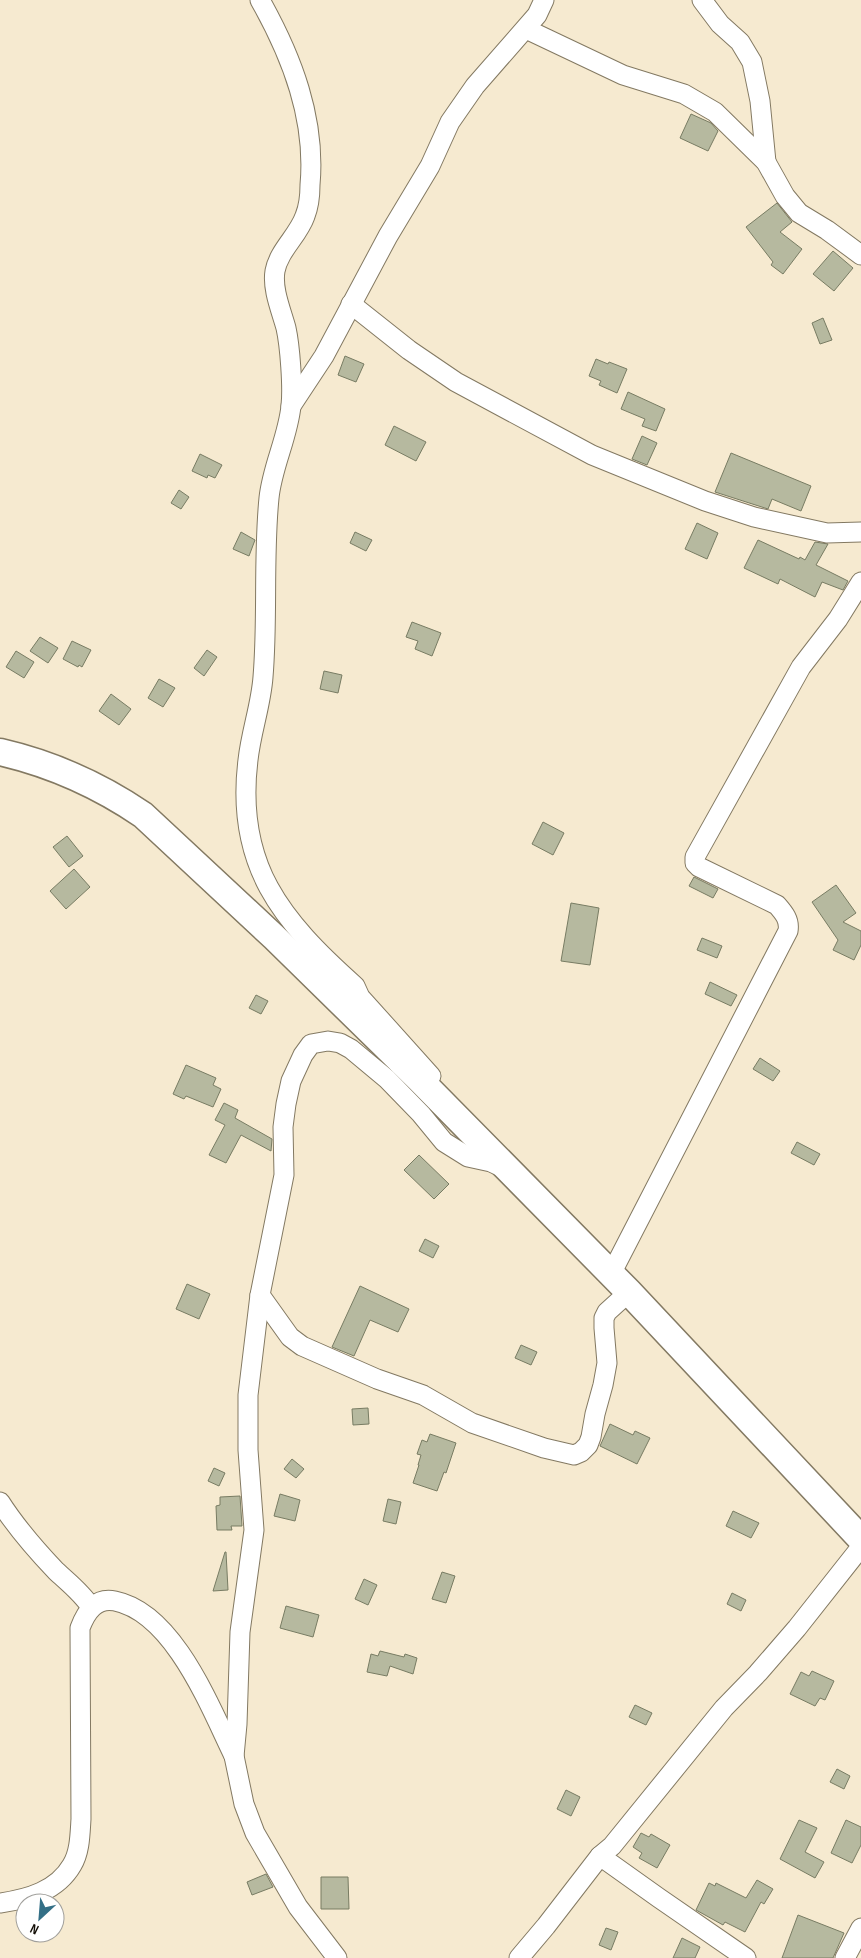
<svg xmlns="http://www.w3.org/2000/svg" width="861" height="1958" viewBox="0 0 861 1958" font-family="'Sofia Sans Condensed',sans-serif">
<style>
.building{fill:#b6b99f;stroke:#787c63}
.lines{fill:none;stroke-linecap:round;stroke-linejoin:round}
.street-casing{stroke:#837962;stroke-width:21}
.secondary-casing{stroke:#837962;stroke-width:29}
.street{stroke:#fff;stroke-width:19}
.secondary{stroke:#fff;stroke-width:26}
</style>
<rect width="100%" height="100%" fill="#f6ead0"/>
<g class="building">
<polygon points="691,114 711,123 718,131 708,151 680,138"/>
<polygon points="777,203 792,222 780,232 802,249 783,274 771,265 773,262 746,227"/>
<polygon points="833,251 853,268 834,291 813,274"/>
<polygon points="823,318 832,340 820,344 812,323"/>
<polygon points="345,356 364,364 356,382 338,375"/>
<polygon points="596,359 608,364 609,362 627,369 617,393 599,385 601,381 589,376"/>
<polygon points="628,392 665,409 656,431 642,426 645,419 621,409"/>
<polygon points="394,426 426,442 416,461 385,445"/>
<polygon points="642,436 657,443 647,465 632,459"/>
<polygon points="731,453 811,486 801,511 772,499 768,509 715,492"/>
<polygon points="200,454 222,465 215,478 208,475 207,478 192,471"/>
<polygon points="179,490 189,497 181,509 171,503"/>
<polygon points="697,523 718,533 707,559 685,549"/>
<polygon points="241,532 255,540 249,556 233,549"/>
<polygon points="355,532 372,540 366,551 350,543"/>
<polygon points="758,540 799,559 800,557 805,560 815,542 828,544 816,565 848,581 843,590 822,582 815,597 780,579 778,584 744,568"/>
<polygon points="412,622 441,633 432,656 415,649 418,641 406,637"/>
<polygon points="40,637 58,648 48,663 30,651"/>
<polygon points="72,641 91,650 82,667 79,665 78,667 63,659"/>
<polygon points="207,650 217,657 204,676 194,668"/>
<polygon points="16,651 34,662 24,678 6,667"/>
<polygon points="324,671 342,675 338,693 320,689"/>
<polygon points="159,679 175,688 163,707 148,698"/>
<polygon points="111,694 131,709 119,725 99,711"/>
<polygon points="543,822 564,833 553,855 532,844"/>
<polygon points="67,836 83,856 69,867 53,847"/>
<polygon points="74,869 90,887 66,909 50,891"/>
<polygon points="694,877 718,889 713,898 689,886"/>
<polygon points="836,885 856,913 843,922 861,931 861,945 854,960 833,950 838,940 812,902"/>
<polygon points="571,903 599,908 590,965 561,961"/>
<polygon points="702,938 722,946 717,958 697,950"/>
<polygon points="710,982 737,995 731,1006 705,994"/>
<polygon points="256,995 268,1001 261,1014 249,1008"/>
<polygon points="760,1058 780,1071 773,1081 753,1069"/>
<polygon points="186,1065 216,1078 213,1085 221,1089 213,1107 186,1096 184,1099 173,1094"/>
<polygon points="224,1103 238,1110 235,1118 272,1139 271,1151 241,1135 226,1163 209,1155 225,1125 215,1120"/>
<polygon points="797,1142 820,1154 814,1165 791,1153"/>
<polygon points="419,1155 449,1184 434,1199 404,1170"/>
<polygon points="425,1239 439,1246 433,1258 419,1251"/>
<polygon points="187,1284 210,1294 199,1319 176,1309"/>
<polygon points="360,1286 409,1309 398,1332 370,1320 354,1356 332,1347"/>
<polygon points="521,1345 537,1352 531,1365 515,1358"/>
<polygon points="368,1408 369,1424 353,1425 352,1409"/>
<polygon points="610,1424 633,1435 635,1431 650,1438 637,1464 600,1446"/>
<polygon points="430,1434 456,1443 446,1473 444,1472 437,1491 413,1483 419,1465 418,1465 421,1455 417,1454 422,1440 427,1442"/>
<polygon points="292,1459 304,1469 296,1478 284,1469"/>
<polygon points="214,1468 225,1473 219,1486 208,1481"/>
<polygon points="280,1494 300,1500 295,1521 274,1516"/>
<polygon points="240,1496 242,1526 231,1526 232,1530 217,1530 216,1506 220,1505 220,1497"/>
<polygon points="388,1499 401,1502 396,1524 383,1521"/>
<polygon points="733,1511 759,1523 751,1538 726,1526"/>
<polygon points="225,1552 226,1552 228,1590 213,1591"/>
<polygon points="442,1572 455,1576 446,1603 432,1599"/>
<polygon points="364,1579 377,1585 368,1605 355,1599"/>
<polygon points="732,1593 746,1600 741,1611 727,1604"/>
<polygon points="286,1606 319,1615 313,1637 280,1628"/>
<polygon points="380,1651 404,1657 405,1654 417,1658 413,1674 390,1666 387,1676 367,1672 371,1654 378,1656"/>
<polygon points="812,1671 834,1681 825,1700 820,1698 815,1706 790,1694 801,1672 809,1676"/>
<polygon points="635,1705 652,1713 646,1725 629,1717"/>
<polygon points="837,1769 850,1776 844,1789 830,1782"/>
<polygon points="566,1790 580,1797 571,1816 557,1809"/>
<polygon points="799,1820 817,1828 805,1852 824,1862 815,1878 780,1859"/>
<polygon points="846,1820 861,1827 861,1845 852,1863 831,1853"/>
<polygon points="641,1833 649,1837 651,1834 670,1845 657,1868 639,1858 642,1853 633,1847"/>
<polygon points="266,1874 273,1887 252,1895 247,1882"/>
<polygon points="321,1877 348,1877 349,1909 321,1909"/>
<polygon points="757,1880 773,1889 764,1904 761,1902 745,1932 725,1922 723,1925 696,1910 709,1883 715,1886 716,1883 746,1898"/>
<polygon points="798,1915 844,1933 833,1958 782,1958"/>
<polygon points="606,1928 618,1932 611,1950 599,1945"/>
<polygon points="682,1938 700,1947 695,1958 673,1958"/>
</g>
<g class="lines">
<g class="street-casing">
<g id="street">
<path d="M260 0C292 57 316 119 310 185 310 195 309 206 305 216 298 236 279 250 275 271 272 289 281 310 286 328 290 346 293 387 291 406 288 437 272 467 269 498 263 558 268 618 263 677 261 705 251 732 248 760 235 865 281 920 355 986L360 997 431 1076"/>
<polyline points="702,0 720,24 740,42 752,62 760,101 766,162"/>
<polyline points="526,29 623,75 684,94 715,112 766,162 785,196 799,213 827,230 861,255"/>
<polyline points="351,304 409,350 456,382 592,455 705,501 754,517 827,533 861,532"/>
<polyline points="291,406 324,356 388,236 430,166 450,122 475,86 537,15 544,0"/>
<path d="M611 1274 788 931C790 920 784 913 777 905L699 867 695 863V857L801 667 838 619 861 582"/>
<polyline points="260,1295 290,1337 302,1346 377,1379 423,1395 472,1423 544,1448 574,1455 581,1452 588,1445 591,1437 595,1414 603,1385 607,1363 604,1328 604,1318 607,1312 629,1292"/>
<path d="M0 1502C16 1527 36 1550 56 1571 69 1583 82 1593 91 1607"/>
<polyline points="600,1856 659,1898 746,1958"/>
<path d="M0 1903C28 1899 57 1891 72 1865 80 1852 80 1834 81 1819L80 1628C86 1612 96 1597 115 1601 174 1613 210 1707 234 1756"/>
<polyline points="337,1958 298,1907 255,1833 244,1804 234,1756 237,1724 240,1632 254,1530 248,1450 248,1395 260,1295 284,1175 283,1127 286,1104 291,1081 303,1055 311,1044 328,1041 340,1043 351,1049 387,1079 421,1114 444,1142 468,1157 491,1162 504,1168"/>
<polyline points="519,1958 546,1926 600,1856 612,1846 724,1708 758,1673 797,1628 861,1547"/>
<polyline points="845,1958 861,1928"/>
</g>
</g>
<g class="secondary-casing">
<path id="secondary" d="M0 752C52 764 99 785 143 815L274 937 419 1079 629 1292 861 1539"/>
</g>
<use href="#street" class="street"/>
<use href="#secondary" class="secondary"/>
</g>
<g transform="translate(40 1918) rotate(206)"><circle r="24" fill="#ffffff" stroke="#a09f9b"/>
<path d="M0-4L9 19L0 12L-9 19Z" fill="#336f86"/>
<text y="-8" font-size="14" font-weight="bold" text-anchor="middle" fill="#120e06">N</text>
</g>
</svg>
